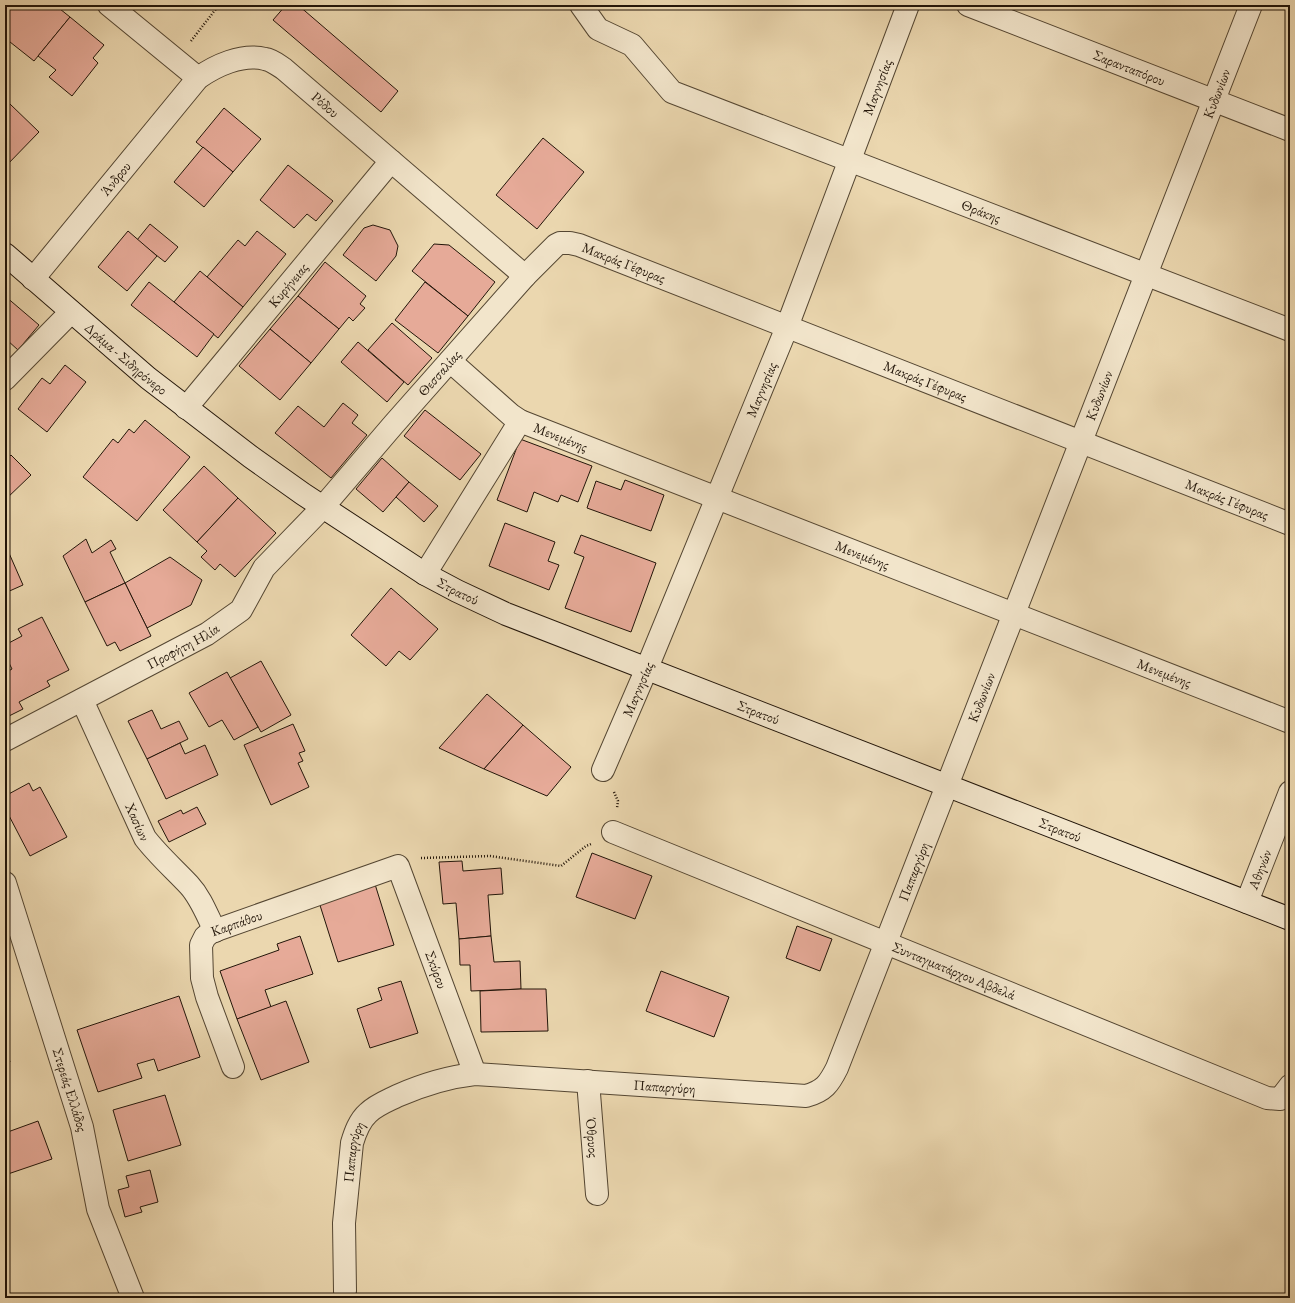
<svg xmlns="http://www.w3.org/2000/svg" width="1295" height="1303" viewBox="0 0 1295 1303" font-family="'EB Garamond',serif">
<style>
.building{fill:#e6aa98;stroke:#221509}
.lines{fill:none;stroke-linecap:round;stroke-linejoin:round}
.street-casing{stroke:#544632;stroke-width:24}
.secondary-casing{stroke:#221509;stroke-width:24}
.path{stroke:#221509;stroke-width:2.5;stroke-dasharray:1 2;stroke-linecap:butt}
.street{stroke:#f2e5cb;stroke-width:22}
.secondary{stroke:#f2e5cb;stroke-width:22}
.labels{text-anchor:middle;dominant-baseline:central;stroke-width:4;stroke-linejoin:round;paint-order:stroke}
.street-label{font-size:14px;fill:#221509;stroke:#f2e5cb}
</style>
<rect width="100%" height="100%" fill="#ebd7af"/>
<filter id="stains"><feTurbulence type="fractalNoise" baseFrequency=".005" numOctaves="4"/><feColorMatrix values="0 0 0 0 .2 0 0 0 0 .09 0 0 0 0 .02 0 0 0 .5 -.17"/></filter>
<radialGradient id="worn" r=".72"><stop offset=".6" stop-color="#630" stop-opacity="0"/><stop offset="1" stop-color="#630" stop-opacity=".3"/></radialGradient>
<g class="building">
<polygon points="6,5 55,5 70,17 34,61 5,38"/>
<polygon points="286,5 298,5 398,91 381,112 273,20"/>
<polygon points="70,17 104,45 93,58 98,63 72,96 49,77 56,70 38,56"/>
<polygon points="10,104 39,132 5,167 5,109"/>
<polygon points="224,108 261,139 233,172 196,142"/>
<polygon points="543,138 584,172 537,229 496,195"/>
<polygon points="203,147 233,172 204,207 174,182"/>
<polygon points="288,165 333,201 316,221 307,214 294,228 260,200"/>
<polygon points="150,224 178,247 165,262 137,240"/>
<polygon points="373,225 390,230 398,246 396,256 376,281 343,255 364,228"/>
<polygon points="128,231 157,256 127,291 98,267"/>
<polygon points="257,231 286,254 243,307 207,277 238,240 245,246"/>
<polygon points="434,244 449,245 495,282 468,316 412,271"/>
<polygon points="325,262 366,296 360,304 365,308 353,321 349,317 339,329 298,296"/>
<polygon points="200,271 243,307 218,338 174,302"/>
<polygon points="149,282 214,334 197,357 131,305"/>
<polygon points="425,282 468,316 438,353 395,320"/>
<polygon points="5,296 39,325 18,350 7,340 5,342"/>
<polygon points="298,296 339,329 311,363 270,329"/>
<polygon points="392,323 432,358 408,385 368,350"/>
<polygon points="270,329 311,363 280,400 239,366"/>
<polygon points="358,342 404,382 387,402 341,362"/>
<polygon points="65,365 86,382 47,432 18,409 42,378 50,384"/>
<polygon points="343,403 358,415 352,423 367,435 331,478 275,433 298,406 324,427"/>
<polygon points="425,410 481,454 460,480 404,436"/>
<polygon points="145,420 190,457 137,521 83,477 113,439 118,443 129,429 134,433"/>
<polygon points="520,439 592,466 578,502 561,495 558,502 534,492 527,512 497,500"/>
<polygon points="11,455 31,475 5,500 5,461"/>
<polygon points="382,458 409,482 383,512 356,489"/>
<polygon points="204,466 238,498 197,542 163,510"/>
<polygon points="625,480 664,495 651,531 587,508 596,481 621,490"/>
<polygon points="409,482 438,506 424,522 396,497"/>
<polygon points="238,498 276,533 235,577 220,564 215,570 201,557 207,551 197,542"/>
<polygon points="505,523 555,542 548,561 559,565 549,590 489,566"/>
<polygon points="581,535 656,563 631,632 565,608 584,557 574,553"/>
<polygon points="86,539 92,553 111,540 116,549 110,552 125,583 85,602 63,556"/>
<polygon points="5,544 23,585 5,593"/>
<polygon points="170,557 202,580 191,605 147,628 125,583"/>
<polygon points="125,583 151,636 120,651 115,642 107,646 85,602"/>
<polygon points="391,588 438,629 410,660 399,651 386,666 351,635"/>
<polygon points="42,617 69,670 47,681 50,686 19,702 23,709 5,718 5,673 12,669 5,655 5,645 22,636 18,629"/>
<polygon points="261,661 291,715 261,732 230,678"/>
<polygon points="227,672 258,727 234,740 222,720 209,727 189,693"/>
<polygon points="487,694 523,725 484,769 439,748"/>
<polygon points="152,710 161,729 179,721 188,739 147,759 128,721"/>
<polygon points="293,724 305,751 299,753 303,761 298,763 309,787 271,805 244,745"/>
<polygon points="523,725 571,767 547,796 484,769"/>
<polygon points="180,743 185,754 205,745 218,775 166,799 147,759"/>
<polygon points="29,783 33,791 40,787 67,837 30,856 5,808 5,796"/>
<polygon points="197,807 206,824 169,842 158,821 181,810 183,814"/>
<polygon points="592,853 652,876 635,919 576,897"/>
<polygon points="462,861 463,871 501,868 503,894 488,895 491,936 459,939 456,903 443,904 439,862"/>
<polygon points="374,881 394,945 338,962 318,899"/>
<polygon points="797,926 832,939 820,971 786,958"/>
<polygon points="300,936 313,974 265,990 271,1007 237,1019 220,971 279,950 277,944"/>
<polygon points="491,936 494,962 520,961 521,989 471,991 470,965 460,965 459,939"/>
<polygon points="661,971 729,997 714,1037 646,1011"/>
<polygon points="401,981 418,1033 370,1048 357,1009 382,1000 378,988"/>
<polygon points="521,989 546,989 548,1031 481,1032 480,991"/>
<polygon points="179,996 200,1057 158,1071 154,1059 137,1064 142,1078 98,1092 77,1030"/>
<polygon points="286,1001 309,1062 261,1080 237,1019"/>
<polygon points="5,1045 10,1062 5,1064"/>
<polygon points="165,1095 181,1145 128,1161 113,1110"/>
<polygon points="38,1121 52,1159 5,1175 5,1133"/>
<polygon points="150,1170 158,1202 140,1207 142,1212 125,1217 118,1190 129,1187 126,1176"/>
</g>
<g class="lines">
<g class="street-casing">
<g id="street">
<polyline points="109,5 198,78"/>
<path id="s1" d="M581 5 598 29 632 45 672 92 1290 330"/>
<path id="s2" d="M968 5 1290 130"/>
<path id="s3" d="M33 279 198 78C215 66 242 53 265 59 272 60 278 65 284 69L525 276"/>
<path id="s4" d="M450 361 511 415 520 421 1290 722"/>
<polyline points="5,379 71,312"/>
<path id="s5" d="M186 408 391 161"/>
<polyline points="425,574 520,421"/>
<path id="s6" d="M82 700 145 838C158 855 174 869 189 885 201 898 207 915 215 931"/>
<path id="s7" d="M5 740 207 634 241 610 264 568 323 507 394 424 525 276 556 245 560 243H570L579 245 1290 524"/>
<path id="s8" d="M603 770 647 668 787 327 908 5"/>
<path id="s9" d="M613 832 1267 1098 1280 1099 1290 1086"/>
<path id="s10" d="M5 883 82 1127 98 1209 133 1298"/>
<path id="s11" d="M1247 902 1290 792"/>
<path id="s12" d="M233 1067 207 997 202 978 201 945 205 937 211 932 398 866 475 1074"/>
<path id="s13" d="M588 1081 597 1194"/>
<path id="s14" d="M345 1291 344 1223 352 1143C355 1133 359 1121 368 1113 376 1105 387 1101 397 1096 422 1085 447 1077 475 1074L806 1096C824 1091 829 1084 837 1068L1251 5"/>
</g>
</g>
<g class="secondary-casing">
<g id="secondary">
<path id="s15" d="M5 254 148 378 251 457 303 494 425 574 457 591 506 614 1290 919"/>
</g>
</g>
<g class="path">
<polyline points="191,41 219,5"/>
<polyline points="614,792 618,801 617,808"/>
<polyline points="421,858 490,856 561,866 586,846 591,844"/>
</g>
<use href="#street" class="street"/>
<use href="#secondary" class="secondary"/>
</g>
<g class="labels">
<g class="street-label">
<text stroke="none"><textPath href="#s2" startOffset="173">Σαρανταπόρου</textPath></text>
<text stroke="none"><textPath href="#s8" startOffset="736">Μαγνησίας</textPath></text>
<text stroke="none"><textPath href="#s14" startOffset="1719">Κυδωνίων</textPath></text>
<text stroke="none"><textPath href="#s3" startOffset="408">Ρόδου</textPath></text>
<text stroke="none"><textPath href="#s3" startOffset="130">Άνδρου</textPath></text>
<text stroke="none"><textPath href="#s1" startOffset="460">Θράκης</textPath></text>
<text stroke="none"><textPath href="#s7" startOffset="825">Μακράς Γέφυρας</textPath></text>
<text stroke="none"><textPath href="#s5" startOffset="160">Κυρήνειας</textPath></text>
<text stroke="none"><textPath href="#s15" startOffset="160">Δράμα - Σιδηρόνερο</textPath></text>
<text stroke="none"><textPath href="#s7" startOffset="580">Θεσσαλίας</textPath></text>
<text stroke="none"><textPath href="#s7" startOffset="1149">Μακράς Γέφυρας</textPath></text>
<text stroke="none"><textPath href="#s8" startOffset="412">Μαγνησίας</textPath></text>
<text stroke="none"><textPath href="#s14" startOffset="1395">Κυδωνίων</textPath></text>
<text stroke="none"><textPath href="#s4" startOffset="136">Μενεμένης</textPath></text>
<text stroke="none"><textPath href="#s7" startOffset="1473">Μακράς Γέφυρας</textPath></text>
<text stroke="none"><textPath href="#s4" startOffset="460">Μενεμένης</textPath></text>
<text stroke="none"><textPath href="#s15" startOffset="566">Στρατού</textPath></text>
<text stroke="none"><textPath href="#s7" startOffset="201">Προφήτη Ηλία</textPath></text>
<text stroke="none"><textPath href="#s4" startOffset="784">Μενεμένης</textPath></text>
<text stroke="none"><textPath href="#s8" startOffset="88">Μαγνησίας</textPath></text>
<text stroke="none"><textPath href="#s14" startOffset="1071">Κυδωνίων</textPath></text>
<text stroke="none"><textPath href="#s15" startOffset="890">Στρατού</textPath></text>
<text stroke="none"><textPath href="#s6" startOffset="134">Χασίων</textPath></text>
<text stroke="none"><textPath href="#s15" startOffset="1214">Στρατού</textPath></text>
<text stroke="none"><textPath href="#s11" startOffset="35">Αθηνών</textPath></text>
<text stroke="none"><textPath href="#s14" startOffset="884">Παπαργύρη</textPath></text>
<text stroke="none"><textPath href="#s12" startOffset="171">Καρπάθου</textPath></text>
<text stroke="none"><textPath href="#s12" startOffset="453">Σκύρου</textPath></text>
<text stroke="none"><textPath href="#s9" startOffset="368">Συνταγματάρχου Αβδελά</textPath></text>
<text stroke="none"><textPath href="#s14" startOffset="488">Παπαργύρη</textPath></text>
<text stroke="none"><textPath href="#s10" startOffset="217">Στερεάς Ελλάδος</textPath></text>
<text stroke="none"><textPath href="#s13" startOffset="57">Όθρυος</textPath></text>
<text stroke="none"><textPath href="#s14" startOffset="140">Παπαργύρη</textPath></text>
</g>
</g>
<rect width="1295" height="1303" fill="none" stroke="#ebd7af" stroke-width="20"/>
<rect x="6" y="6" width="1283" height="1291" fill="none" stroke="#221509" stroke-width="2"/>
<rect x="10" y="10" width="1275" height="1283" fill="none" stroke="#221509"/>
<rect width="100%" height="100%" filter="url(#stains)"/>
<rect width="100%" height="100%" fill="url(#worn)"/>
</svg>
